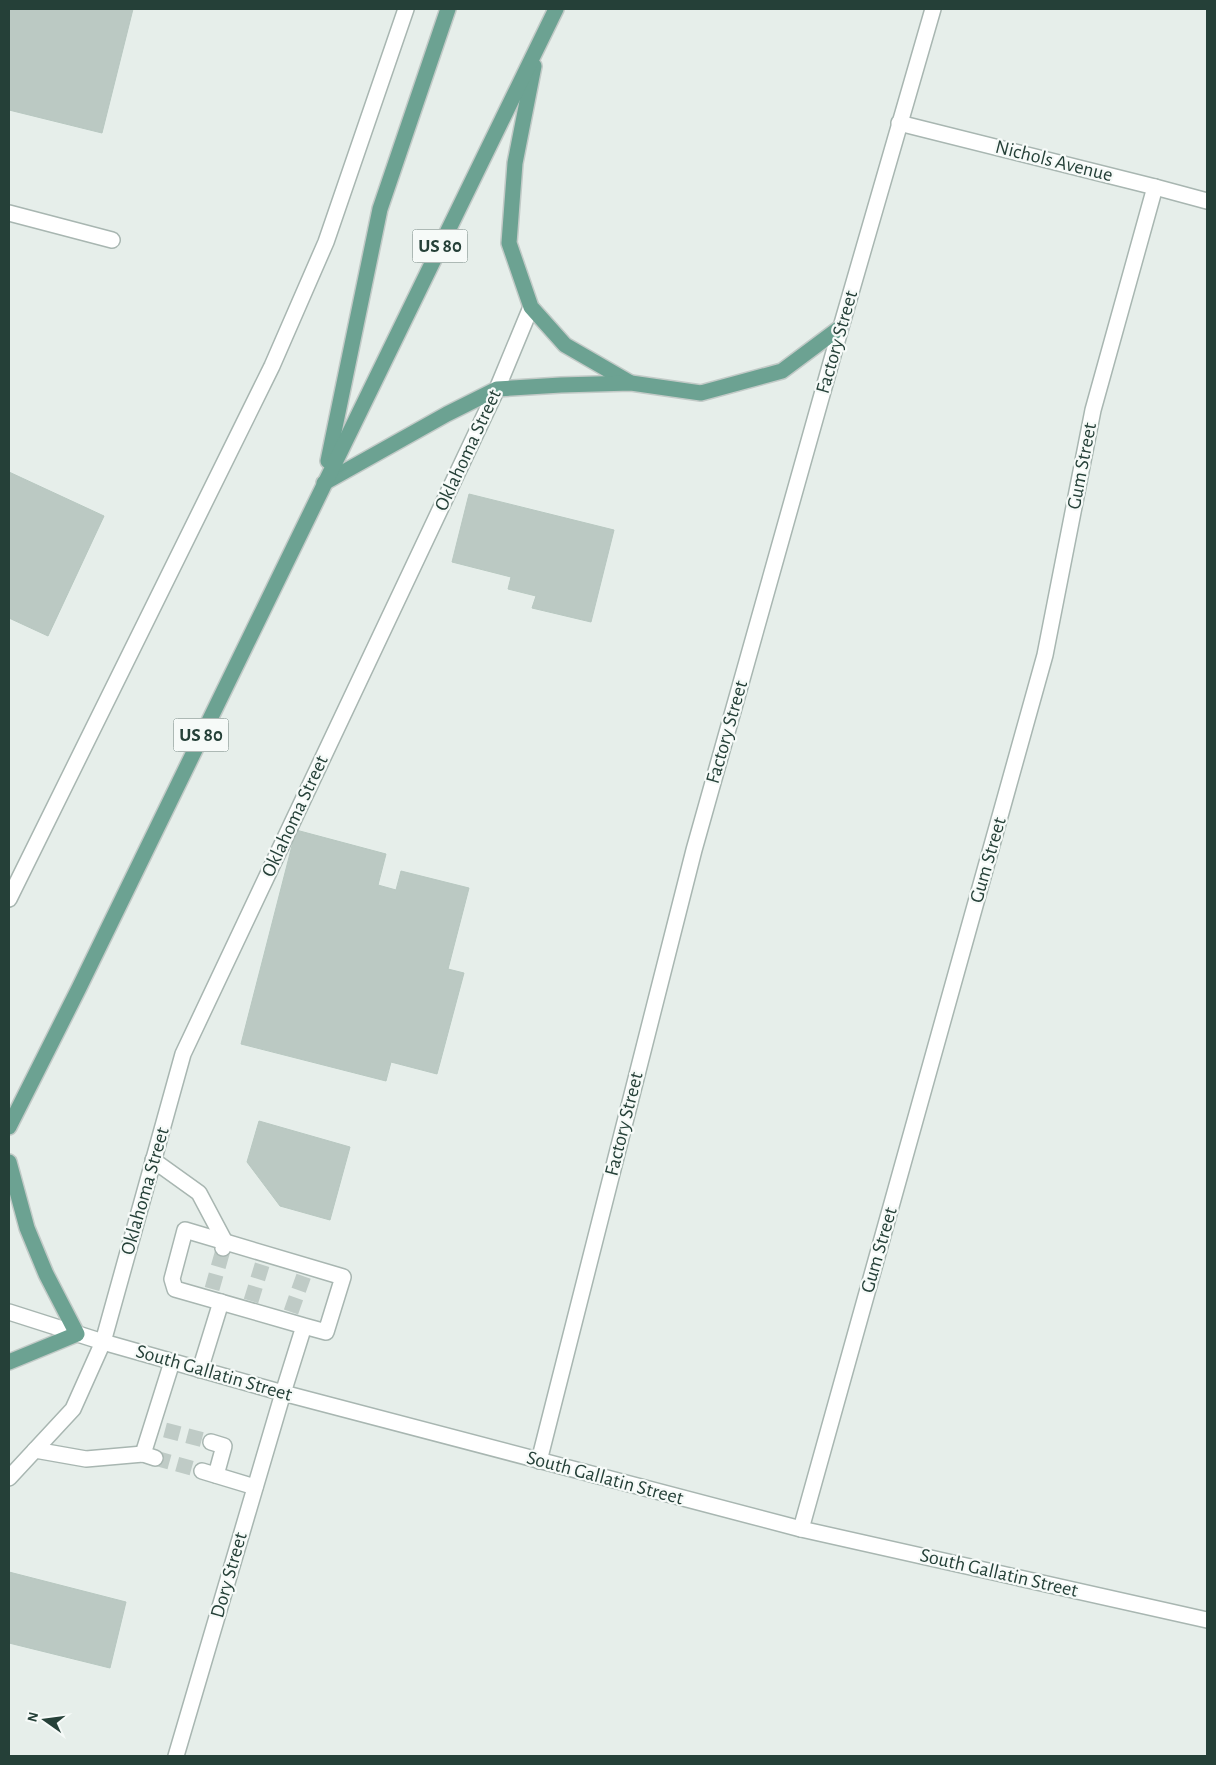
<svg xmlns="http://www.w3.org/2000/svg" width="1216" height="1765" viewBox="0 0 1216 1765" font-family="'Alegreya Sans',sans-serif">
<style>
.building{fill:#bbc9c3;stroke:#b8c8c1}
.lines{fill:none;stroke-linecap:round;stroke-linejoin:round}
.minor-tunnel{stroke:#bfcbc6;stroke-width:15;stroke-dasharray:15 8;stroke-linecap:butt}
.minor-casing{stroke:#a8b6b1;stroke-width:18}
.major-casing{stroke:#c2cac7;stroke-width:18}
.minor{stroke:#fff;stroke-width:15}
.major{stroke:#6ca292;stroke-width:15}
.labels{text-anchor:middle;dominant-baseline:central;stroke-width:4.5;stroke-linejoin:round;paint-order:stroke}
.shield{fill:#f6faf8;stroke:#647872;stroke-width:1}
.shield-label{font-size:19px;font-weight:bold;fill:#254038}
.street-label{font-size:20px;fill:#254038;stroke:#f6faf8}
</style>
<rect width="100%" height="100%" fill="#e6eeea"/>
<g class="building">
<polygon points="9,9 133,9 102,133 9,110"/>
<polygon points="9,472 104,516 48,636 9,618"/>
<polygon points="469,494 614,530 591,622 532,608 536,596 508,589 511,577 452,562"/>
<polygon points="296,830 386,854 378,885 396,890 401,871 469,888 448,969 464,973 437,1074 391,1062 386,1081 241,1044"/>
<polygon points="259,1121 350,1147 330,1220 280,1206 247,1162"/>
<polygon points="9,1572 126,1602 110,1668 9,1643"/>
</g>
<g class="lines">
<g class="minor-tunnel">
<polyline points="212,1289 223,1250"/>
<polyline points="251,1301 263,1262"/>
<polyline points="291,1312 304,1275"/>
<polyline points="165,1430 211,1442"/>
<polyline points="155,1458 202,1471"/>
</g>
<g class="minor-casing">
<g id="minor">
<polyline points="899,123 1155,187 1207,201"/>
<polyline points="9,213 112,240"/>
<polyline points="9,899 272,366 326,242 406,9"/>
<polyline points="153,1160 199,1193 225,1242 223,1248"/>
<polyline points="9,1312 103,1342 283,1393 801,1529 1207,1620"/>
<polyline points="200,1370 221,1302"/>
<polyline points="211,1442 224,1446 216,1475"/>
<polyline points="35,1450 86,1459 143,1454 155,1458"/>
<polyline points="143,1454 172,1362"/>
<polyline points="539,1461 694,850 841,327 933,9"/>
<polyline points="202,1471 255,1487"/>
<polyline points="9,1478 73,1409 103,1342 183,1054 497,389 531,307"/>
<polyline points="801,1529 1045,655 1093,410 1155,187"/>
<polyline points="176,1756 283,1393 304,1326 175,1289 172,1279 185,1230 343,1277 326,1332 304,1326"/>
</g>
</g>
<g class="major-casing">
<g id="major">
<polyline points="534,66 515,163 509,243 531,307 565,345 629,382"/>
<polyline points="328,461 380,209 448,9"/>
<polyline points="324,483 447,414 497,389 561,385 631,383 701,393 782,371 841,327"/>
<polyline points="9,1127 79,988 556,9"/>
<polyline points="9,1162 27,1228 46,1274 77,1334 9,1362"/>
</g>
</g>
<use href="#minor" class="minor"/>
<use href="#major" class="major"/>
</g>
<g class="labels">
<g class="shield">
<rect x="412.5" y="229.5" width="55" height="33" rx="4"/>
<rect x="173.5" y="718.5" width="55" height="33" rx="4"/>
</g>
<g class="shield-label">
<text x="440" y="246">US 80</text>
<text x="201" y="735">US 80</text>
</g>
<g class="street-label">
<text transform="translate(1054 161) rotate(14)">Nichols Avenue</text>
<text transform="translate(837 342) rotate(-74)">Factory Street</text>
<text transform="translate(468 450) rotate(-65)">Oklahoma Street</text>
<text transform="translate(1082 466) rotate(-79)">Gum Street</text>
<text transform="translate(727 732) rotate(-74)">Factory Street</text>
<text transform="translate(295 816) rotate(-65)">Oklahoma Street</text>
<text transform="translate(988 860) rotate(-74)">Gum Street</text>
<text transform="translate(624 1124) rotate(-76)">Factory Street</text>
<text transform="translate(145 1191) rotate(-74)">Oklahoma Street</text>
<text transform="translate(879 1250) rotate(-74)">Gum Street</text>
<text transform="translate(214 1373) rotate(16)">South Gallatin Street</text>
<text transform="translate(605 1478) rotate(15)">South Gallatin Street</text>
<text transform="translate(999 1573) rotate(13)">South Gallatin Street</text>
<text transform="translate(229 1575) rotate(-74)">Dory Street</text>
</g>
</g>
<rect width="1216" height="1765" fill="none" stroke="#254038" stroke-width="20"/>
<g transform="translate(45 1720) rotate(284)" stroke="#f6faf8" stroke-width="4" paint-order="stroke">
<path d="M0-4L9 19L0 12L-9 19Z" fill="#254038"/>
<text y="-8" font-size="14" font-weight="bold" text-anchor="middle" fill="#254038">N</text>
</g>
</svg>
